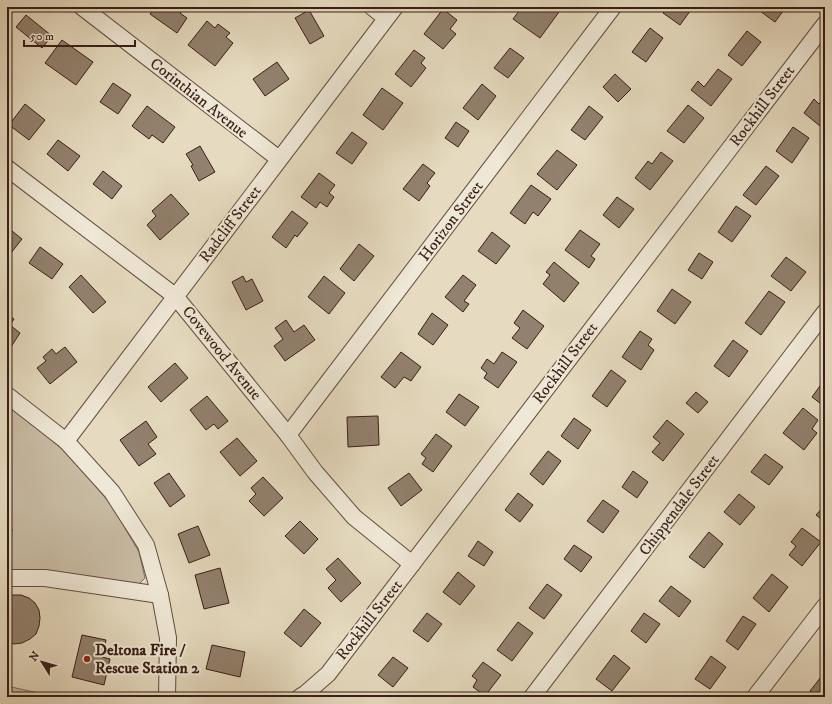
<svg xmlns="http://www.w3.org/2000/svg" width="832" height="704" viewBox="0 0 832 704" font-family="'IM FELL DW Pica',serif">
<style>
.green{fill:#c8bba3;stroke:#806d5c}
.building{fill:#92816e;stroke:#371f15}
.lines{fill:none;stroke-linecap:round;stroke-linejoin:round}
.minor-casing{stroke:#634e40;stroke-width:18}
.minor{stroke:#efe8d6;stroke-width:16}
.poi-dot{fill:#8f2418;stroke:#efe8d6;stroke-width:1.5}
.labels{text-anchor:middle;dominant-baseline:central;stroke-width:4;stroke-linejoin:round;paint-order:stroke}
.street-label{font-size:16px;fill:#371f15;stroke:#efe8d6}
.poi-label{font-size:16px;font-weight:bold;fill:#371f15;stroke:#efe8d6;text-anchor:start}
</style>
<rect width="100%" height="100%" fill="#e6dbc0"/>
<filter id="stains"><feTurbulence type="fractalNoise" baseFrequency=".005" numOctaves="4"/><feColorMatrix values="0 0 0 0 .2 0 0 0 0 .09 0 0 0 0 .02 0 0 0 .5 -.17"/></filter>
<radialGradient id="worn" r=".72"><stop offset=".6" stop-color="#630" stop-opacity="0"/><stop offset="1" stop-color="#630" stop-opacity=".3"/></radialGradient>
<g class="green">
<polygon points="7,404 72,457 112,506 139,552 145,578 138,585 7,575"/>
<polygon points="7,686 56,697 7,697"/>
</g>
<g class="building">
<polygon points="155,7 185,7 180,13 187,18 177,33 150,14"/>
<polygon points="522,7 553,7 559,12 540,38 513,19"/>
<polygon points="668,7 693,7 680,25 663,13"/>
<polygon points="763,7 786,7 775,22 760,11"/>
<polygon points="443,9 457,20 450,29 456,34 443,49 424,34"/>
<polygon points="309,10 324,36 310,44 295,18"/>
<polygon points="26,15 52,36 42,48 16,27"/>
<polygon points="207,21 215,28 218,24 230,33 226,37 233,43 215,66 188,45"/>
<polygon points="650,28 663,38 646,62 632,52"/>
<polygon points="747,31 761,42 742,66 728,55"/>
<polygon points="62,40 93,62 76,85 45,63"/>
<polygon points="510,48 524,58 508,78 494,68"/>
<polygon points="414,50 425,58 421,63 426,68 411,87 395,74"/>
<polygon points="277,62 289,79 265,96 253,79"/>
<polygon points="718,69 732,79 711,106 691,90 698,81 704,87"/>
<polygon points="615,74 631,89 618,102 603,87"/>
<polygon points="113,83 131,95 118,114 100,102"/>
<polygon points="482,84 496,96 478,120 463,108"/>
<polygon points="382,88 403,103 383,130 363,115"/>
<polygon points="825,96 825,130 804,113 814,99 819,104"/>
<polygon points="25,104 45,120 29,140 9,125"/>
<polygon points="688,105 704,118 684,143 667,131"/>
<polygon points="147,106 175,127 163,143 152,135 149,139 132,126"/>
<polygon points="589,106 603,117 585,140 571,130"/>
<polygon points="456,122 469,131 458,147 445,138"/>
<polygon points="793,127 809,138 792,163 776,151"/>
<polygon points="352,132 367,143 352,164 336,153"/>
<polygon points="58,140 80,156 68,171 47,154"/>
<polygon points="200,146 215,172 199,181 191,166 193,165 186,154"/>
<polygon points="557,150 577,165 557,190 537,174"/>
<polygon points="661,152 673,161 650,190 635,178 648,161 652,164"/>
<polygon points="423,164 435,173 427,183 430,186 419,201 403,189"/>
<polygon points="766,166 779,176 756,205 743,195"/>
<polygon points="103,171 122,186 112,199 93,184"/>
<polygon points="319,173 335,185 329,193 334,197 327,207 320,202 316,208 301,197"/>
<polygon points="531,185 551,199 538,216 533,212 525,224 510,213"/>
<polygon points="171,194 189,214 160,240 147,225 156,216 152,211"/>
<polygon points="617,197 634,209 619,228 603,215"/>
<polygon points="736,206 751,216 732,242 718,232"/>
<polygon points="292,211 308,223 297,237 295,235 286,248 272,237"/>
<polygon points="7,227 22,239 11,253 7,250"/>
<polygon points="580,230 600,244 591,256 595,259 589,268 565,250"/>
<polygon points="492,232 510,246 496,264 478,251"/>
<polygon points="359,244 374,256 354,281 340,269"/>
<polygon points="40,247 63,264 52,279 29,263"/>
<polygon points="699,253 713,262 702,279 688,270"/>
<polygon points="786,257 806,272 791,291 771,276"/>
<polygon points="554,262 579,283 564,302 543,284 550,275 546,272"/>
<polygon points="81,275 106,302 93,313 69,287"/>
<polygon points="463,275 476,285 464,301 469,304 463,312 445,297"/>
<polygon points="243,276 246,282 252,279 263,301 246,310 232,282"/>
<polygon points="324,276 345,293 329,314 308,297"/>
<polygon points="672,289 691,302 675,324 657,311"/>
<polygon points="769,291 785,302 761,335 745,323"/>
<polygon points="523,310 544,326 527,349 512,338 520,328 514,323"/>
<polygon points="432,313 448,325 433,345 418,334"/>
<polygon points="7,314 14,319 10,325 20,333 9,350 7,349"/>
<polygon points="286,320 294,332 304,325 315,340 285,361 274,346 283,339 275,328"/>
<polygon points="640,331 652,339 648,345 654,350 641,370 622,357"/>
<polygon points="733,340 748,351 729,377 714,366"/>
<polygon points="65,347 77,362 50,384 37,368 46,361 43,357 52,349 56,354"/>
<polygon points="401,352 421,367 411,381 404,377 395,388 381,377"/>
<polygon points="502,352 517,362 498,388 484,378 487,373 481,368 487,359 494,364"/>
<polygon points="175,363 188,378 161,402 148,387"/>
<polygon points="611,370 626,381 607,407 592,396"/>
<polygon points="825,379 825,407 812,397"/>
<polygon points="696,392 708,402 698,413 686,403"/>
<polygon points="459,394 479,407 465,426 446,412"/>
<polygon points="207,396 228,421 218,429 214,424 206,430 190,410"/>
<polygon points="803,408 818,420 812,429 817,433 804,450 783,433"/>
<polygon points="378,416 379,445 348,447 347,417"/>
<polygon points="574,418 591,430 578,449 561,436"/>
<polygon points="667,420 684,434 663,461 652,452 660,443 653,437"/>
<polygon points="146,421 157,437 148,444 156,454 139,466 120,440"/>
<polygon points="436,434 452,446 433,472 422,464 426,458 421,454"/>
<polygon points="237,438 257,461 240,476 220,452"/>
<polygon points="548,451 561,461 543,485 530,474"/>
<polygon points="765,454 783,467 769,485 751,472"/>
<polygon points="633,471 648,482 637,498 622,487"/>
<polygon points="169,473 185,496 170,507 154,483"/>
<polygon points="409,473 422,490 401,506 388,488"/>
<polygon points="263,477 283,498 264,516 249,501 256,494 251,488"/>
<polygon points="518,493 533,505 520,522 505,510"/>
<polygon points="739,494 755,507 740,525 724,512"/>
<polygon points="603,500 619,511 603,533 587,521"/>
<polygon points="825,505 825,522 816,515"/>
<polygon points="300,521 318,539 304,554 285,536"/>
<polygon points="198,526 210,555 189,563 178,534"/>
<polygon points="7,528 12,529 10,544 7,543"/>
<polygon points="802,528 821,542 802,566 789,555 796,546 791,542"/>
<polygon points="709,532 723,544 704,568 689,557"/>
<polygon points="478,541 493,552 484,566 468,556"/>
<polygon points="574,545 592,557 581,572 564,559"/>
<polygon points="338,558 361,583 341,602 328,588 336,580 326,569"/>
<polygon points="220,568 229,603 204,609 195,575"/>
<polygon points="458,572 475,586 460,605 443,592"/>
<polygon points="772,574 788,587 769,612 753,598"/>
<polygon points="547,584 562,595 544,619 529,608"/>
<polygon points="671,586 691,601 679,617 659,601"/>
<polygon points="13,595 21,595 29,598 35,603 39,610 40,618 39,626 36,634 30,639 22,643 14,644 7,642 7,597"/>
<polygon points="304,609 321,623 301,647 284,633"/>
<polygon points="427,613 442,624 428,642 413,631"/>
<polygon points="644,613 660,624 646,643 631,631"/>
<polygon points="743,616 756,624 738,650 726,641"/>
<polygon points="518,622 533,633 512,661 497,650"/>
<polygon points="82,635 106,640 102,657 110,659 104,685 72,677"/>
<polygon points="212,645 245,652 240,677 206,669"/>
<polygon points="614,655 630,668 612,691 596,679"/>
<polygon points="711,656 726,667 710,689 695,679"/>
<polygon points="393,657 408,668 393,687 378,675"/>
<polygon points="483,662 501,675 485,696 473,687 477,680 472,676"/>
<polygon points="821,677 825,680 825,697 817,697 810,691"/>
</g>
<g class="lines">
<g class="minor-casing">
<g id="minor">
<polyline points="82,7 279,159"/>
<polyline points="372,7 386,18"/>
<polyline points="7,168 175,296 288,435 315,472 354,517 412,564"/>
<polyline points="7,395 66,441 112,492 146,545 160,595 168,638 167,697"/>
<polyline points="288,435 613,7"/>
<polyline points="66,441 395,7"/>
<polyline points="7,578 45,578 160,595"/>
<polyline points="300,697 305,694 328,674 825,24"/>
<polyline points="532,697 825,312"/>
<polyline points="755,697 825,606"/>
</g>
</g>
<use href="#minor" class="minor"/>
</g>
<circle class="poi-dot" cx="87" cy="659" r="4"/>
<g class="labels">
<g class="street-label">
<text transform="translate(199 98) rotate(38)">Corinthian Avenue</text>
<text transform="translate(762 106) rotate(-53)">Rockhill Street</text>
<text transform="translate(451 221) rotate(-53)">Horizon Street</text>
<text transform="translate(230 224) rotate(-53)">Radcliff Street</text>
<text transform="translate(222 353) rotate(51)">Covewood Avenue</text>
<text transform="translate(565 363) rotate(-53)">Rockhill Street</text>
<text transform="translate(679 505) rotate(-53)">Chippendale Street</text>
<text transform="translate(369 620) rotate(-52)">Rockhill Street</text>
</g>
<g class="poi-label">
<text x="95" y="650">Deltona Fire /<tspan x="95" dy="18">Rescue Station 2</tspan></text>
</g>
</g>
<rect width="832" height="704" fill="none" stroke="#e6dbc0" stroke-width="24"/>
<rect x="8" y="8" width="816" height="688" fill="none" stroke="#371f15" stroke-width="2"/>
<rect x="12" y="12" width="808" height="680" fill="none" stroke="#371f15"/>
<g transform="translate(42 662) rotate(307)" stroke="#efe8d6" stroke-width="3" paint-order="stroke">
<path d="M0-3L7 15L0 10L-7 15Z" fill="#371f15"/>
<text y="-6" font-size="11" font-weight="bold" text-anchor="middle" fill="#371f15">N</text>
</g>
<path d="M24 40v6h111v-6" fill="none" stroke="#371f15" stroke-width="2"/>
<text x="30" y="40" font-size="12" fill="#371f15" stroke="#efe8d6" stroke-width="3" paint-order="stroke">50 m</text>
<rect width="100%" height="100%" filter="url(#stains)"/>
<rect width="100%" height="100%" fill="url(#worn)"/>
</svg>
